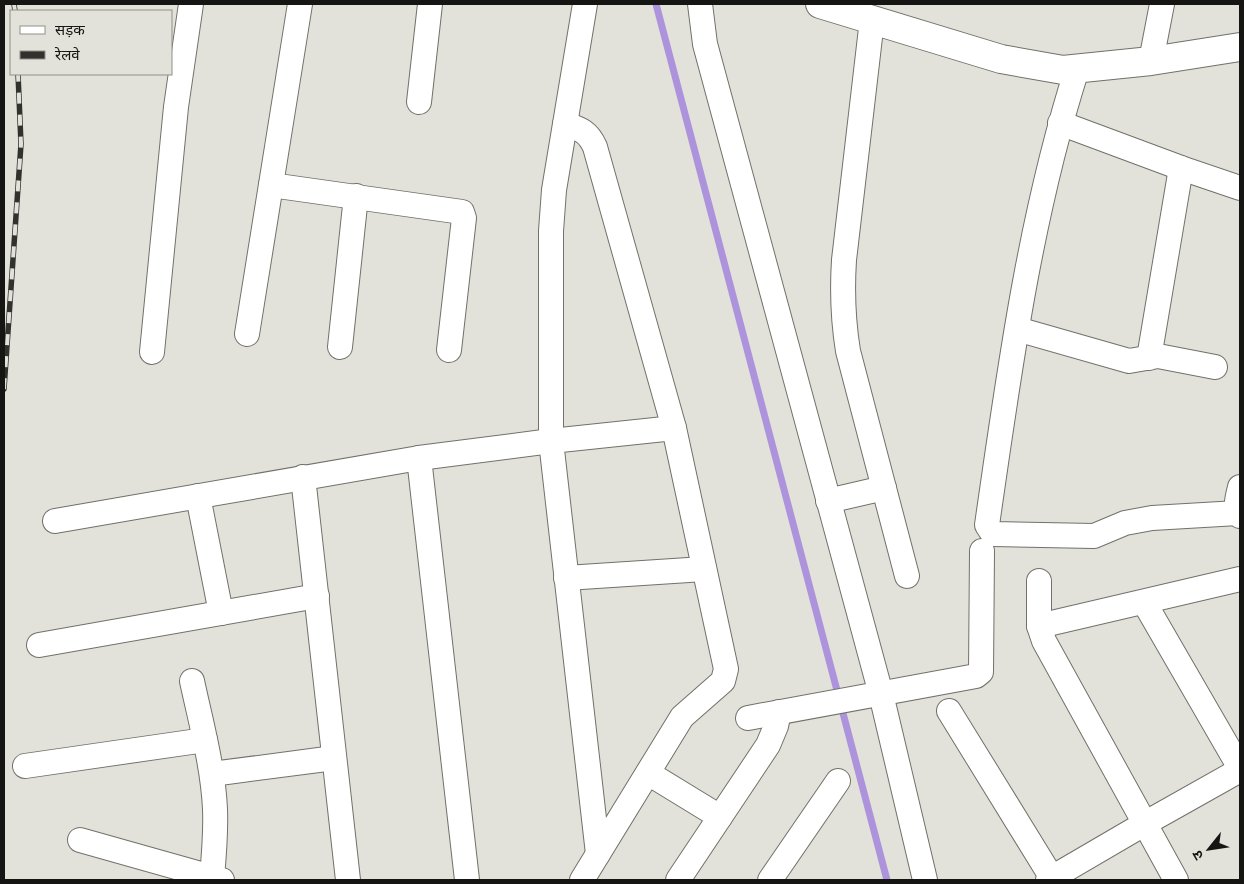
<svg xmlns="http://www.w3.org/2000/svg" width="1244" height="884" viewBox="0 0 1244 884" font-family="'Roboto Condensed','Noto Sans Devanagari',sans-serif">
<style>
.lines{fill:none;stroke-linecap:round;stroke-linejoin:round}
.stream{stroke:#ac93dc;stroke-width:7}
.minor-casing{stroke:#71716a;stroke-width:26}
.tertiary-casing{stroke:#71716a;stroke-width:30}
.minor{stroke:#fff;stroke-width:24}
.tertiary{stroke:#fff;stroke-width:28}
.rail-casing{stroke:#31312e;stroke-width:5.5}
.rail{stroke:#e2e2da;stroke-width:4;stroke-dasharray:11;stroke-linecap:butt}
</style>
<rect width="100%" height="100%" fill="#e2e2da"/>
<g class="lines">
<polyline class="stream" points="656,4 887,880"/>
<g class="minor-casing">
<g id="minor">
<polyline points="585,4 554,190 551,231 551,441 598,854"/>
<polyline points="700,4 705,44 881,694 925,880"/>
<path d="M872 20 844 260C842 291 843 320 848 351L907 576"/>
<polyline points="1151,61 1162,4"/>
<path d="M1077 69C1030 216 1009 372 987 525L993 534 1094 536 1125 523 1152 518 1238 513"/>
<polyline points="419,102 430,4"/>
<polyline points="1060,123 1181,168 1240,188"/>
<path d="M565 124C580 129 588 131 595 147L674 428 726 669 723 681 682 717 582 880"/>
<polyline points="271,185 462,212 464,218 449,350"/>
<polyline points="1017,329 1129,361 1158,356 1215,367"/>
<polyline points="247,334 300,4"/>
<polyline points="340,347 356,196"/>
<polyline points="152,352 176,107 191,4"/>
<polyline points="1149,358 1181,168"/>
<polyline points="419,458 467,880"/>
<polyline points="303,477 348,880"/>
<path d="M1240 487C1238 496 1234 507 1240 516"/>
<polyline points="198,496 221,613"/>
<polyline points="828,501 884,488"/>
<polyline points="55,521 419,458 551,441 674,428"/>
<polyline points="566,578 704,569"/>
<polyline points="1039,581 1039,626 1044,641 1176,880"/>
<polyline points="1144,602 1240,768"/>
<polyline points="1039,626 1240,579"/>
<polyline points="39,645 317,596"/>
<path d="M192 681C201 723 213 766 215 809 216 832 214 855 212 877"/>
<polyline points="949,711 1052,878"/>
<polyline points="748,718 976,676 981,672 982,551"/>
<polyline points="25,766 205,740"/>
<polyline points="648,773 720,817"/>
<polyline points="212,774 334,758"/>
<polyline points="80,840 222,880"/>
<polyline points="678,880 768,745 776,726 779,712"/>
<polyline points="770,880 838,781"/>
<polyline points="1048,880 1144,824 1240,770"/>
</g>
</g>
<g class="tertiary-casing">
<polyline id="tertiary" points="820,4 1001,59 1063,70 1151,61 1240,47"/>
</g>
<use href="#minor" class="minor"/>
<use href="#tertiary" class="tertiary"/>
<g class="rail-casing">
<g id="rail">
<polyline points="14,4 15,11"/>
<polyline points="4,389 21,144 18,74"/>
</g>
</g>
<use href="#rail" class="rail"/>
</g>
<rect width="1244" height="884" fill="none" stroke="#151513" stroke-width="10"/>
<rect x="10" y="10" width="162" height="65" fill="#e2e2da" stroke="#90908a"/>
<rect x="20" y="26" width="25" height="8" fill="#ffffff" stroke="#90908a"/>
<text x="55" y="35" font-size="15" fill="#151513">सड़क</text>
<rect x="20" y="51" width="25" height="8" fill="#31312e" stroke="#90908a"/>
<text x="55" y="60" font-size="15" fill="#151513">रेलवे</text>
<g transform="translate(1209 849) rotate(240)" stroke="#e2e2da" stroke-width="4" paint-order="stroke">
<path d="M0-4L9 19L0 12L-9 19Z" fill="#151513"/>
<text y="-8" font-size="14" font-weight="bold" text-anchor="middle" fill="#151513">उ</text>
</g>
</svg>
